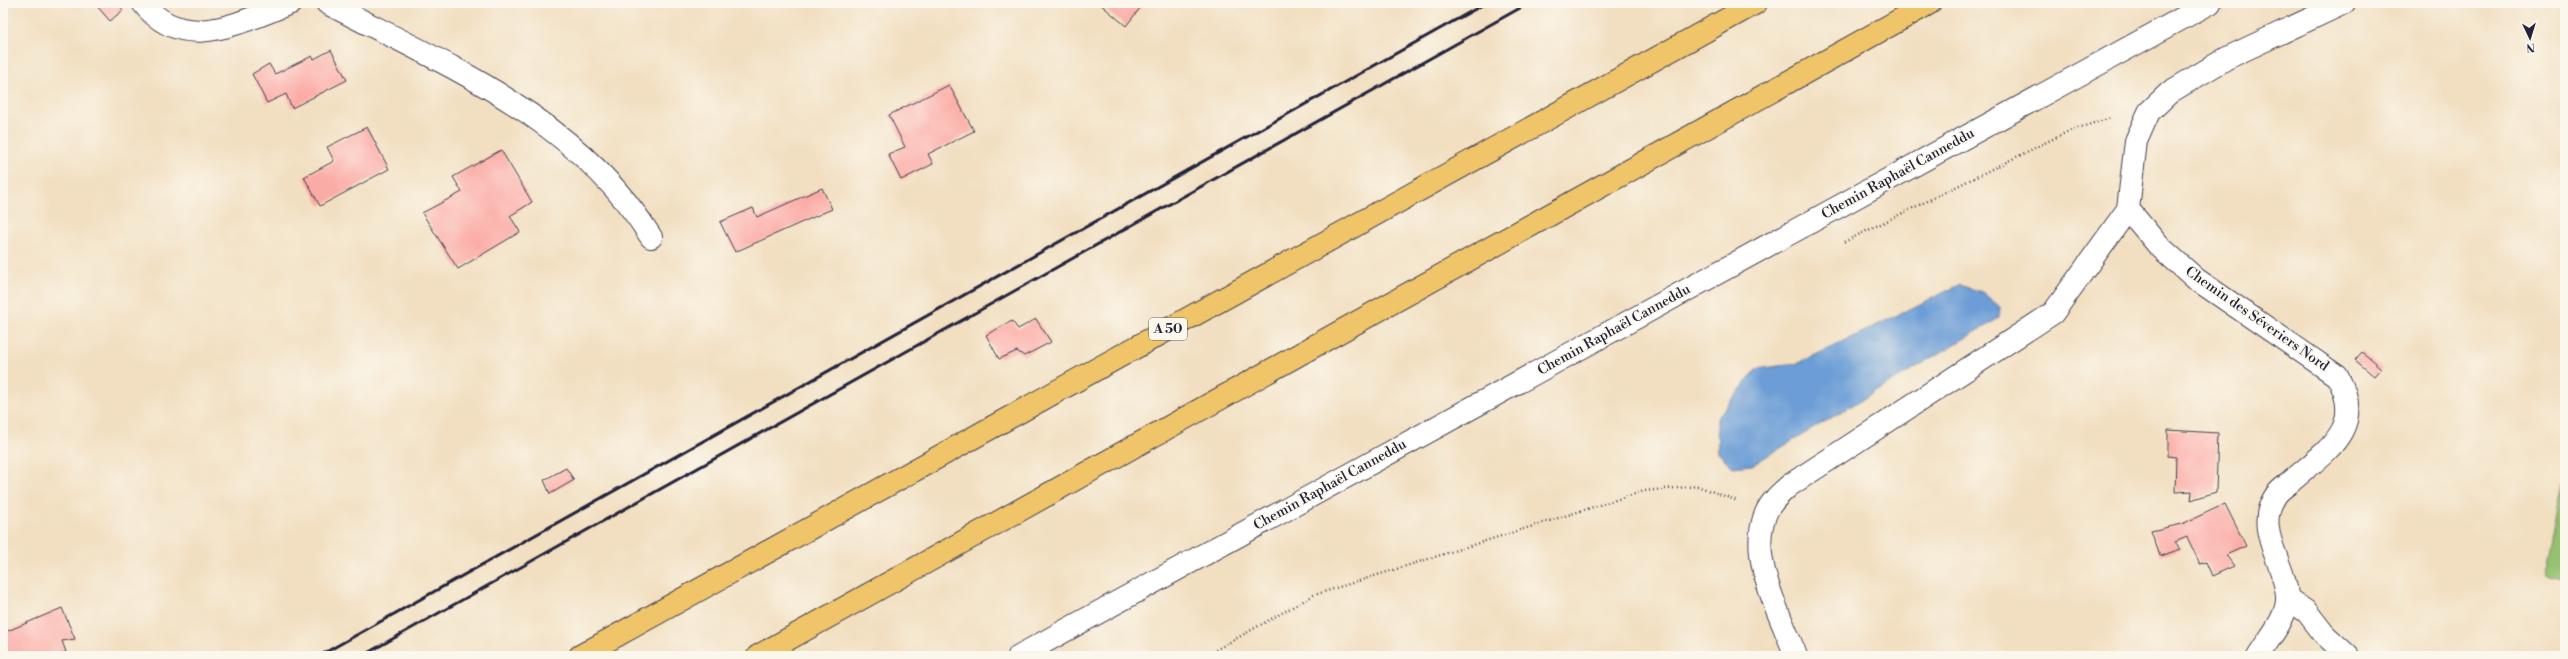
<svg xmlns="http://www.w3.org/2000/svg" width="2568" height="659" viewBox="0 0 2568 659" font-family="'Libre Bodoni',serif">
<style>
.green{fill:#96c270;stroke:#5c7256}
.water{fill:#6c9dd6;stroke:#476088}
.building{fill:#fbaba6}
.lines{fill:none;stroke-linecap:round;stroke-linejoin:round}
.minor-casing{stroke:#413e4f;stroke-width:24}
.highway-casing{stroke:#413e4f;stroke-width:24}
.path{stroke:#413e4f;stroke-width:2.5;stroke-dasharray:1 3;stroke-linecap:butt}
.minor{stroke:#fff;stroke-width:22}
.highway{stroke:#f0c469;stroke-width:22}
.rail{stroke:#22223b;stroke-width:3}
.labels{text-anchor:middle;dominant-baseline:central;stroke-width:3.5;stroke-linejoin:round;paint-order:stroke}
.shield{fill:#fbf7ec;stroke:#636270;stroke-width:1}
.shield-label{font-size:13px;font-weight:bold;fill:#22223b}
.street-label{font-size:14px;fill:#22223b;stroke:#fbf7ec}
</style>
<rect width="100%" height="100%" fill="#fbf7ec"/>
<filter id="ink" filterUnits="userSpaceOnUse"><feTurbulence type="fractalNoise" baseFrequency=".025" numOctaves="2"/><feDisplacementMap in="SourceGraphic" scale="8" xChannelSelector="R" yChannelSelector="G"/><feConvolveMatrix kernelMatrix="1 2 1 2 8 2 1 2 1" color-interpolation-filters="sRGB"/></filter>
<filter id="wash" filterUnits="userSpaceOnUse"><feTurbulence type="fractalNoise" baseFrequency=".012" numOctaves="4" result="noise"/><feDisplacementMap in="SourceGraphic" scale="16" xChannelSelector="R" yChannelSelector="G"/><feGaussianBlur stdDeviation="0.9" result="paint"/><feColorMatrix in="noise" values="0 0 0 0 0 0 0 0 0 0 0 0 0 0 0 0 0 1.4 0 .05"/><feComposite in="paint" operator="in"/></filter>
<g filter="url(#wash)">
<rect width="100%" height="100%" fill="#f2dfc1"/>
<polygon class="green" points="2565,485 2565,576 2546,572"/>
<polygon class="water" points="1959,285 1982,292 2000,307 1999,318 1752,465 1733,467 1718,453 1717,418 1757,369 1799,363"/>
<g id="blocks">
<g class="building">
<polygon points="98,3 117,3 123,10 110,21 96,5"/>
<polygon points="1099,3 1144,3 1126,26"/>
<polygon points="331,50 347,80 292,108 286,94 267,103 252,74 269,64 275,74 312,56 314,59"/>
<polygon points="949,85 974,131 928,154 933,164 901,180 888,154 905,147 889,115"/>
<polygon points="367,127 389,169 320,206 304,177 334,161 327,147"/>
<polygon points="501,150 532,202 510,216 520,232 458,269 422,213 462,192 453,177"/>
<polygon points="822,188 832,209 735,252 720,222 753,208 757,217"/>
<polygon points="1036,319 1051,342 1024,356 1017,351 999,359 986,335 1012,321 1018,329"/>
<polygon points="2362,352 2381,368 2374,376 2355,360"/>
<polygon points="2168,430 2218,433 2216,492 2191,500 2192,491 2175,492 2176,457 2168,456"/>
<polygon points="566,468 574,480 550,494 544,480"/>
<polygon points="2225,504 2246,546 2226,555 2234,566 2212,576 2206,562 2200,564 2187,537 2175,542 2181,549 2160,556 2151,531 2182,524"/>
<polygon points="62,608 75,639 62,641 66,652 55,656 3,656 3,633"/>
</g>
</g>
</g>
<g filter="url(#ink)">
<use href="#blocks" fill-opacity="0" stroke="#413e4f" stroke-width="1"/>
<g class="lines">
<g class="minor-casing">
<g id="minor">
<path d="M143 3C183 55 242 21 291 3"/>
<path d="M327 3C448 66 576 117 651 237"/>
<polyline points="2287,598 2307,612 2324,634 2348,656"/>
<polyline points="1019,656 2210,3"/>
<path d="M1796 656C1780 614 1747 556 1766 513 1771 501 1781 493 1790 485L2053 313 2128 209"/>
<path d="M2258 656C2268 639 2288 618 2287 597 2286 563 2252 529 2276 495 2280 489 2289 484 2294 479 2329 449 2366 426 2337 376L2196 279 2158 245 2128 209 2136 141 2149 112 2170 92 2227 58 2344 3"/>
</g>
</g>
<g class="highway-casing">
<g id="highway">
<polyline points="580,656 1756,3"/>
<polyline points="758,656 1930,3"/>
</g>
</g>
<g class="path">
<polyline points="1844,242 2071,130 2111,118"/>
<polyline points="1205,656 1314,595 1644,491 1697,486 1738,501"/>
</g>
<use href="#minor" class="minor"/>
<use href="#highway" class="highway"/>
<g class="rail">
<polyline points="319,656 1486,3"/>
<polyline points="362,656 1529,3"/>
</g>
</g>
</g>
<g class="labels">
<rect class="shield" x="1149" y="318" width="38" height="22" rx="3"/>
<g class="shield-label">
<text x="1168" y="329">A 50</text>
</g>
<g class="street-label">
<text transform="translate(1898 174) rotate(-29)">Chemin Raphaël Canneddu</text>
<text transform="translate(2257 319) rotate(35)">Chemin des Séveriers Nord</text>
<text transform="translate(1614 330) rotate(-29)">Chemin Raphaël Canneddu</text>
<text transform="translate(1330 485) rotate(-29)">Chemin Raphaël Canneddu</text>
</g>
</g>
<rect width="2568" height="659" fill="none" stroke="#fbf7ec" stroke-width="16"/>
<g transform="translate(2530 38) rotate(176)" stroke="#fbf7ec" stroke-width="3" paint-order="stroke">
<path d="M0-3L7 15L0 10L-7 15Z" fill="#22223b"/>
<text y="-6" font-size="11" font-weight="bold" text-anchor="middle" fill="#22223b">N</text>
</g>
</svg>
